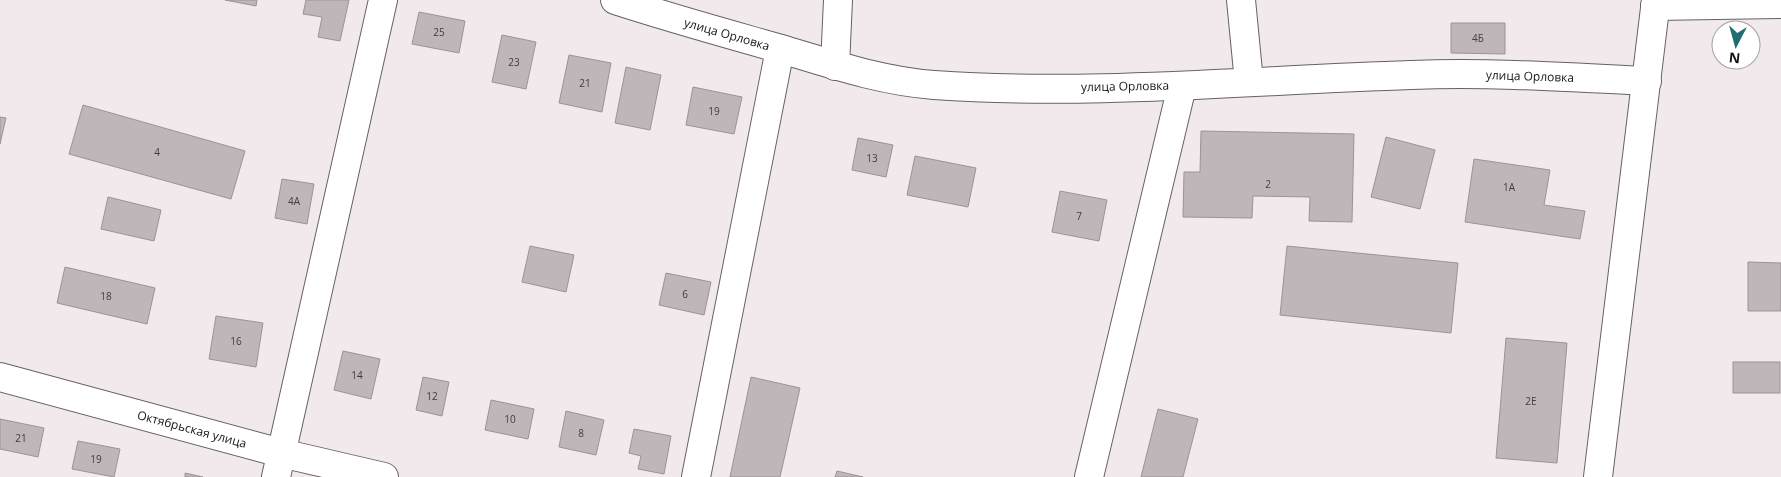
<svg xmlns="http://www.w3.org/2000/svg" width="1781" height="477" viewBox="0 0 1781 477" font-family="'Open Sans',sans-serif">
<style>
.building{fill:#beb6b8;stroke:#9b9395}
.lines{fill:none;stroke-linecap:round;stroke-linejoin:round}
.minor-casing{stroke:#686163;stroke-width:30}
.minor{stroke:#fff;stroke-width:28}
.labels{text-anchor:middle;dominant-baseline:central;stroke-width:4;stroke-linejoin:round;paint-order:stroke}
.number-label{font-size:10px;fill:#413c3d}
.street-label{font-size:12px;fill:#171414;stroke:#fff}
</style>
<rect width="100%" height="100%" fill="#f1e9eb"/>
<g class="building">
<polygon points="225,0 257,0 256,6"/>
<polygon points="306,0 349,0 340,41 318,37 322,17 303,14"/>
<polygon points="419,12 465,21 459,53 412,44"/>
<polygon points="1451,23 1505,23 1505,54 1451,53"/>
<polygon points="502,35 536,42 526,89 492,82"/>
<polygon points="569,55 611,63 602,112 559,103"/>
<polygon points="626,67 661,75 650,130 615,123"/>
<polygon points="693,87 742,97 734,134 686,125"/>
<polygon points="83,105 245,151 231,199 69,154"/>
<polygon points="0,117 6,118 0,144"/>
<polygon points="1201,131 1354,134 1352,222 1309,221 1310,197 1253,196 1252,218 1183,217 1184,172 1200,172"/>
<polygon points="1386,137 1435,150 1420,209 1371,197"/>
<polygon points="858,138 893,145 886,177 852,170"/>
<polygon points="915,156 976,168 968,207 907,195"/>
<polygon points="1474,159 1550,170 1544,205 1585,211 1580,239 1465,222"/>
<polygon points="282,179 314,184 307,224 275,218"/>
<polygon points="1060,191 1107,200 1099,241 1052,232"/>
<polygon points="108,197 161,210 154,241 101,229"/>
<polygon points="530,246 574,255 566,292 522,282"/>
<polygon points="1287,246 1458,263 1451,333 1280,315"/>
<polygon points="1748,262 1781,263 1781,311 1748,311"/>
<polygon points="65,267 155,288 147,324 57,303"/>
<polygon points="666,273 711,282 704,315 659,305"/>
<polygon points="216,316 263,323 256,367 209,359"/>
<polygon points="1506,338 1567,343 1557,463 1496,458"/>
<polygon points="343,351 380,359 371,399 334,390"/>
<rect x="1733" y="362" width="47" height="31"/>
<polygon points="423,377 449,382 442,416 416,410"/>
<polygon points="751,377 800,388 780,477 730,477"/>
<polygon points="491,400 534,409 528,439 485,430"/>
<polygon points="1158,409 1198,419 1183,477 1141,477"/>
<polygon points="566,411 604,420 596,455 559,447"/>
<polygon points="0,419 44,428 38,457 0,449"/>
<polygon points="634,429 671,436 664,474 638,469 641,456 629,453"/>
<polygon points="78,441 120,449 114,477 72,469"/>
<polygon points="837,471 863,477 835,477"/>
<polygon points="185,473 203,477 185,477"/>
</g>
<g class="lines">
<g class="minor-casing">
<g id="minor">
<path d="M615 0C670 18 725 33 781 49 831 64 881 81 934 85 1092 96 1252 80 1411 75 1489 72 1568 77 1647 81"/>
<polyline points="1241,0 1249,82"/>
<polyline points="1655,6 1781,4"/>
<polyline points="835,66 838,0"/>
<polyline points="0,377 281,453 384,477"/>
<polyline points="276,477 383,0"/>
<polyline points="696,477 780,49"/>
<polyline points="1089,477 1182,86"/>
<polyline points="1598,477 1656,0"/>
</g>
</g>
<use href="#minor" class="minor"/>
</g>
<g class="labels">
<g class="number-label">
<text x="439" y="32">25</text>
<text x="1478" y="38">4Б</text>
<text x="514" y="62">23</text>
<text x="585" y="83">21</text>
<text x="714" y="111">19</text>
<text x="157" y="152">4</text>
<text x="872" y="158">13</text>
<text x="1268" y="184">2</text>
<text x="1509" y="187">1А</text>
<text x="294" y="201">4А</text>
<text x="1079" y="216">7</text>
<text x="685" y="294">6</text>
<text x="106" y="296">18</text>
<text x="236" y="341">16</text>
<text x="357" y="375">14</text>
<text x="432" y="396">12</text>
<text x="1531" y="401">2Е</text>
<text x="510" y="419">10</text>
<text x="581" y="433">8</text>
<text x="21" y="438">21</text>
<text x="96" y="459">19</text>
</g>
<g class="street-label">
<text transform="translate(727 34) rotate(16)">улица Орловка</text>
<text transform="translate(1530 76) rotate(2)">улица Орловка</text>
<text transform="translate(1125 86) rotate(-1)">улица Орловка</text>
<text transform="translate(192 429) rotate(15)">Октябрьская улица</text>
</g>
</g>
<g transform="translate(1736 45) rotate(186)"><circle r="24" fill="#ffffff" stroke="#a2a1a1"/>
<path d="M0-4L9 19L0 12L-9 19Z" fill="#226d72"/>
<text y="-8" font-size="14" font-weight="bold" text-anchor="middle" fill="#171414">N</text>
</g>
</svg>
